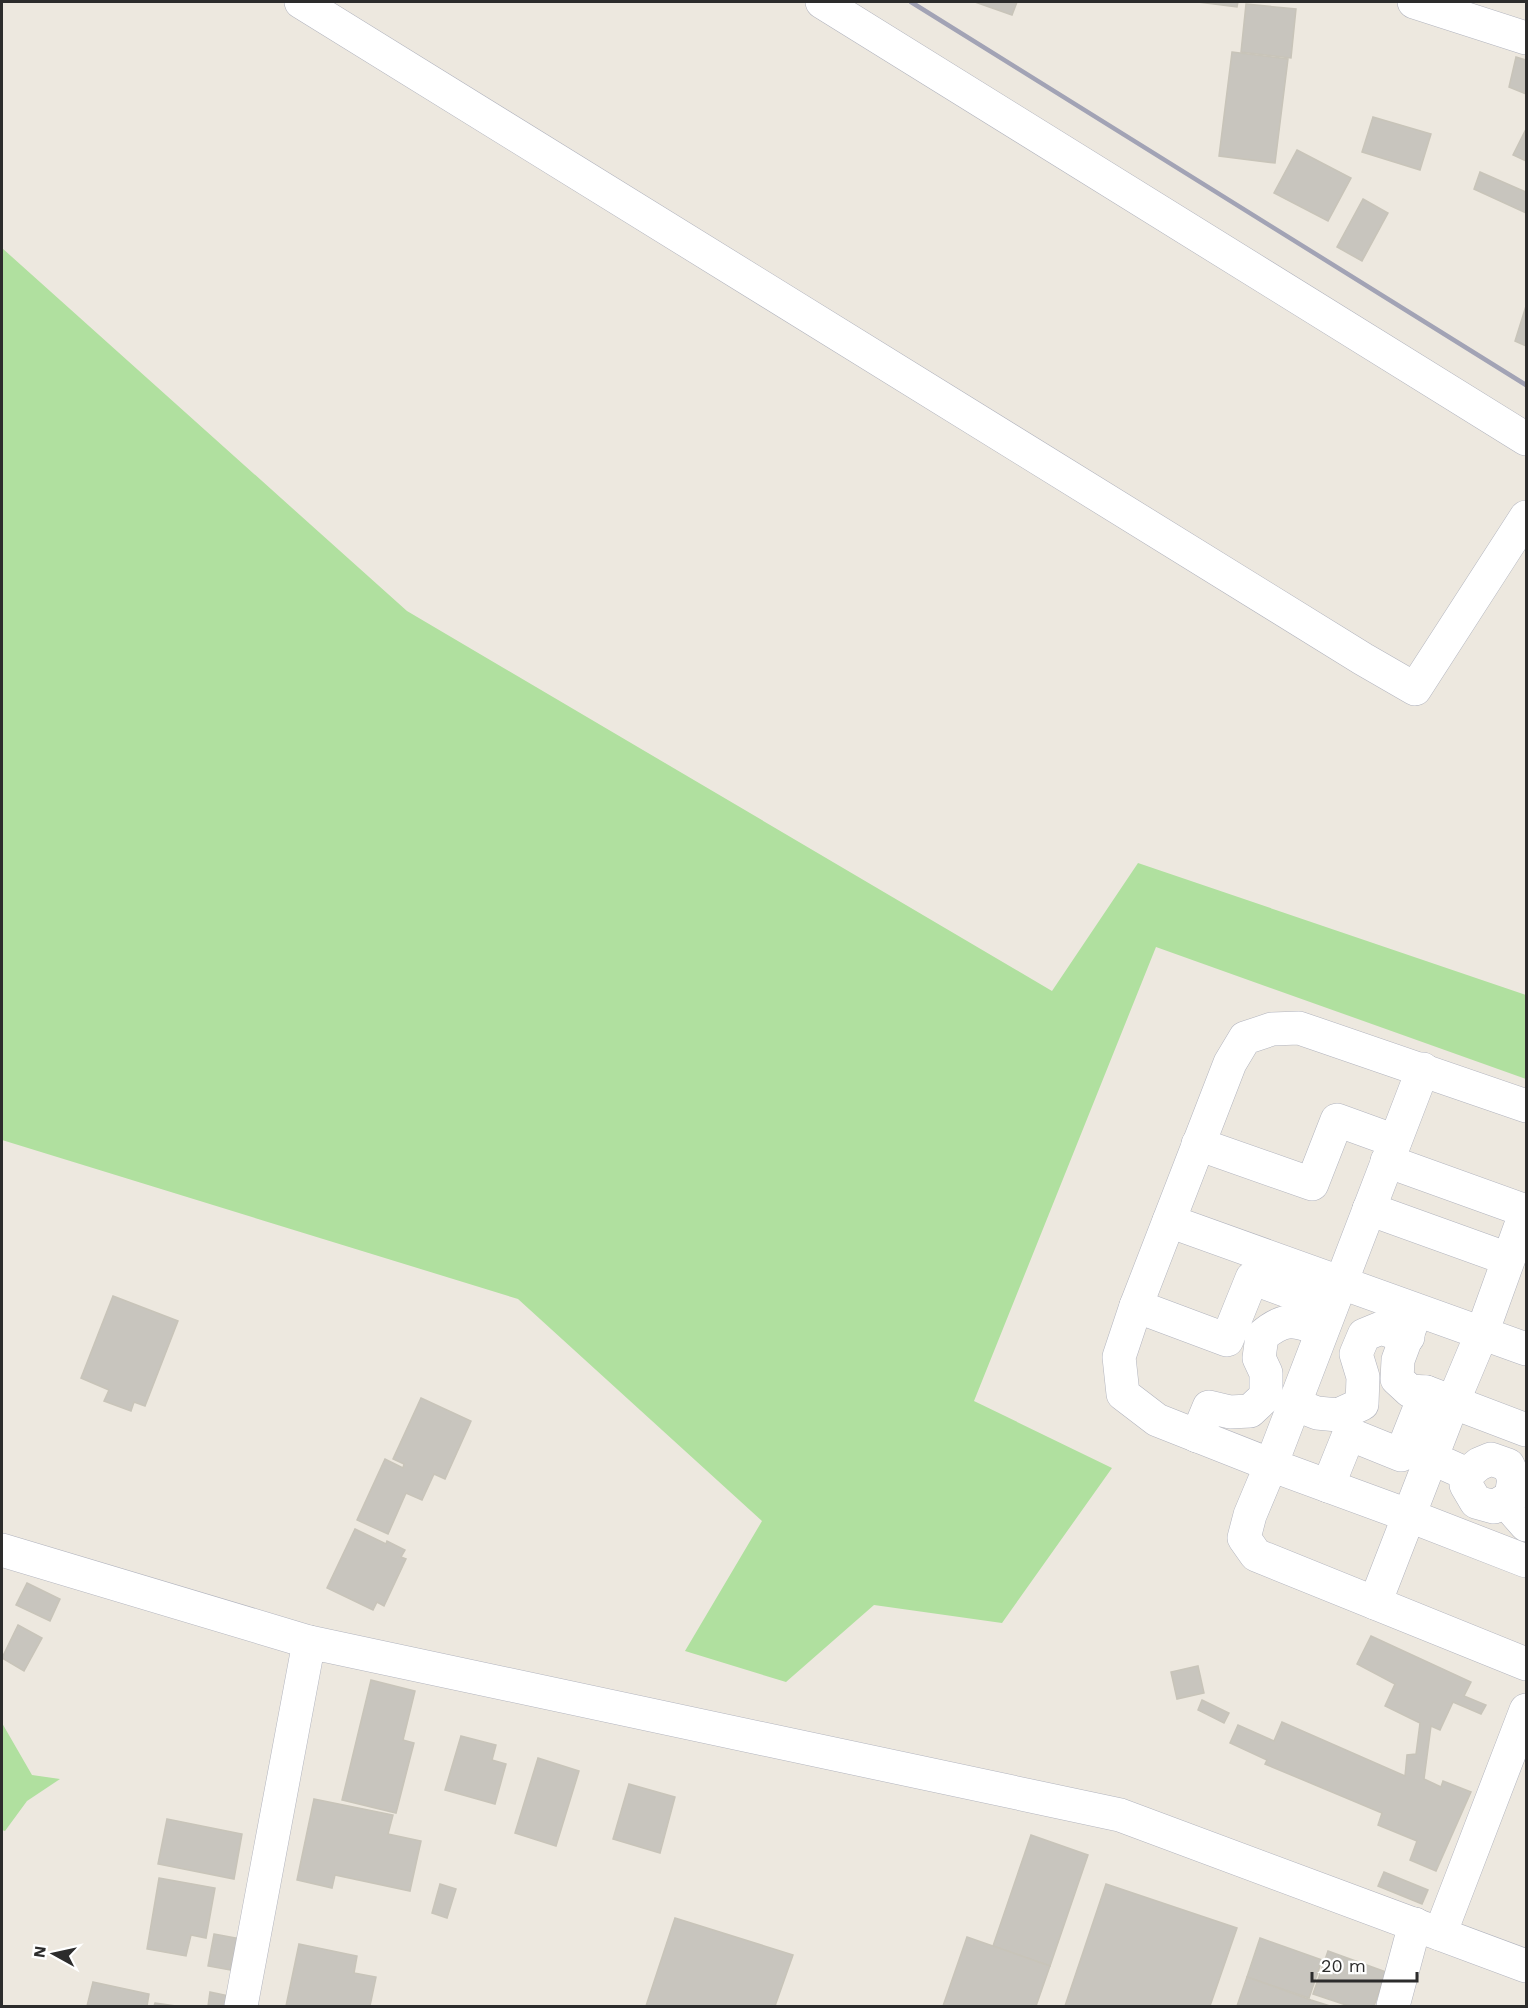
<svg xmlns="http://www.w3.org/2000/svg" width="1528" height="2008" viewBox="0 0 1528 2008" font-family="'Work Sans',sans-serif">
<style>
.green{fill:#b0e09f}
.building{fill:#c8c5be;stroke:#c8c4b9;stroke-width:1.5}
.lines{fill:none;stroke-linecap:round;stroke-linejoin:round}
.minor-casing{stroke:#b2b4be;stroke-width:34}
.minor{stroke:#fff;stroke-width:33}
.rail{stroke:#a2a3b5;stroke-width:4.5}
</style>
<rect width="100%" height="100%" fill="#ede8df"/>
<g class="green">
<polygon points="2,248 407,611 1052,991 1138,863 1526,995 1526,1079 1156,947 974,1401 1112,1468 1002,1623 874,1605 786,1682 685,1651 762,1521 518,1299 2,1140"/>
<polygon points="2,1723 32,1775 60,1779 27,1801 5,1831 2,1830"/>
</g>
<g class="building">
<polygon points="975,2 1017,2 1012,15"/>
<polygon points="1198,2 1238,2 1237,7"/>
<polygon points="1246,4 1296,9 1291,58 1241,52"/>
<polygon points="1232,52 1288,59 1275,163 1219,156"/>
<polygon points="1516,57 1526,60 1526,94 1509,87"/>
<polygon points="1373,117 1431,134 1420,170 1362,152"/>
<polygon points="1525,131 1526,132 1526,161 1513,155"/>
<polygon points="1297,150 1351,178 1328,221 1274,193"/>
<polygon points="1480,172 1526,192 1526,213 1474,189"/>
<polygon points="1363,199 1388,213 1362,261 1337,247"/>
<polygon points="1526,306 1526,346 1515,341"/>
<polygon points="113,1296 178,1321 145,1406 134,1402 131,1411 104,1401 109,1390 81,1378"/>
<polygon points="421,1398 471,1421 445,1479 434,1474 422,1500 406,1493 388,1534 357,1520 385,1459 403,1468 404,1464 393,1459"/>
<polygon points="355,1529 386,1544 387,1541 405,1550 401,1557 406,1559 384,1606 377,1602 373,1610 327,1588"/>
<polygon points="27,1583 60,1599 50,1621 16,1605"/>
<polygon points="18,1625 42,1638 24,1671 2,1658"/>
<polygon points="1371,1636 1471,1682 1464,1696 1486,1705 1481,1714 1453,1702 1440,1730 1431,1726 1424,1779 1441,1787 1443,1781 1471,1792 1436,1871 1410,1860 1417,1841 1378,1825 1382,1813 1265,1764 1267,1760 1230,1743 1238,1725 1274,1741 1282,1722 1405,1776 1407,1755 1416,1754 1420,1723 1385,1706 1395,1684 1357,1664"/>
<polygon points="1198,1666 1204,1693 1177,1699 1171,1672"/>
<polygon points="371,1680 415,1691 403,1740 414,1743 396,1813 342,1800"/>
<polygon points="1202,1700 1229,1713 1224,1723 1198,1710"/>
<polygon points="461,1736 496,1745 492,1760 506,1764 495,1804 445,1790"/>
<polygon points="538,1758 579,1771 556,1846 515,1833"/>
<polygon points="629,1784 675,1797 660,1853 613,1839"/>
<polygon points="314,1799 393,1815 388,1834 421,1841 410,1891 335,1875 332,1888 297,1880"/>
<polygon points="167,1819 242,1834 234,1879 158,1864"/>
<polygon points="1031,1835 1088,1855 1050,1966 993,1946"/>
<polygon points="1384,1872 1428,1890 1422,1904 1378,1886"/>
<polygon points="159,1878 215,1888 206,1938 191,1935 186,1956 147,1949"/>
<polygon points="440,1884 456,1889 447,1918 432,1913"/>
<polygon points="1106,1884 1237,1928 1210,2006 1156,2006 1152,2005 1151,2006 1065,2006"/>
<polygon points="675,1918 793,1955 775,2006 646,2006"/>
<polygon points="214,1934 247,1940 241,1972 208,1966"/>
<polygon points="967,1937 1050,1966 1036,2006 943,2006"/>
<polygon points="1260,1938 1322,1960 1309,1998 1247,1977"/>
<polygon points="299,1944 357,1956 354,1973 376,1977 370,2006 286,2006"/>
<polygon points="1328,1951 1386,1972 1374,2006 1349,2006 1313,1994"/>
<polygon points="1247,1977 1311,2000 1330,2006 1237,2006"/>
<polygon points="93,1982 149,1994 147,2006 87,2006"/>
<polygon points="210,1992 234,1997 232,2006 208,2006"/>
<polygon points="155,2003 176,2006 154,2006"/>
</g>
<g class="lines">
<g class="minor-casing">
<g id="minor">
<polyline points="301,2 1363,659 1415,689 1526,517"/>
<polyline points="822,2 1526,439"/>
<polyline points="1414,2 1526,38"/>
<polyline points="1423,1069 1271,1465 1410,1516 1526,1561"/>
<polyline points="1526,1106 1299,1028 1272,1029 1245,1038 1230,1063 1136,1306 1119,1357 1123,1394 1157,1420 1271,1465 1250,1515 1244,1538 1256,1555 1526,1664"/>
<polyline points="1198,1144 1312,1184 1337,1120 1395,1141"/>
<polyline points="1369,1209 1508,1259"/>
<polyline points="1169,1221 1526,1349"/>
<polyline points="1136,1306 1227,1340 1252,1278 1331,1307"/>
<polyline points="1414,1317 1398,1360 1397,1379 1410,1391 1426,1392"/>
<polyline points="1294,1404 1317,1413 1338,1415 1362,1404 1363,1377 1356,1354 1364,1335 1381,1328 1408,1337"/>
<path d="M1197 1436 1209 1407 1230 1412 1250 1411 1266 1396V1373L1259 1358 1262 1336C1285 1316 1295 1320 1322 1330"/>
<polyline points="1447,1465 1467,1474 1466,1485 1476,1502 1494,1507 1511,1497"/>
<polyline points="1467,1474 1479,1464 1491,1459 1508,1465 1514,1478 1511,1497 1512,1509 1526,1525"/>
<polyline points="1328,1486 1349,1434 1401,1455 1426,1392 1526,1430"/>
<polyline points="2,1550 309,1642"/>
<polyline points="1375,1603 1453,1402 1482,1333 1526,1211 1387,1161"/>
<polyline points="1440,1934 1526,1710"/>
<polyline points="241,2006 309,1642 1120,1815 1526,1966"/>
<polyline points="1393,2006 1415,1924"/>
</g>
</g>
<use href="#minor" class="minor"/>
<polyline class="rail" points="911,2 1526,385"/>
</g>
<rect width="1528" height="2008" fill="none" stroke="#2c2c2c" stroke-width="6"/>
<g transform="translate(54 1954) rotate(278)" stroke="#ffffff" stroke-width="4.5" paint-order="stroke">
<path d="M0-4.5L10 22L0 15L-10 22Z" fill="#2c2c2c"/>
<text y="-9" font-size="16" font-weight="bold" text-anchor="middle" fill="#2c2c2c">N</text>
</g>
<path d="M1312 1972v9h105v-9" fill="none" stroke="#2c2c2c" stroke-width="3"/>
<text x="1321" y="1972" font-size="18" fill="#2c2c2c" stroke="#ffffff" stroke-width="4.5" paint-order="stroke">20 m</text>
</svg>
